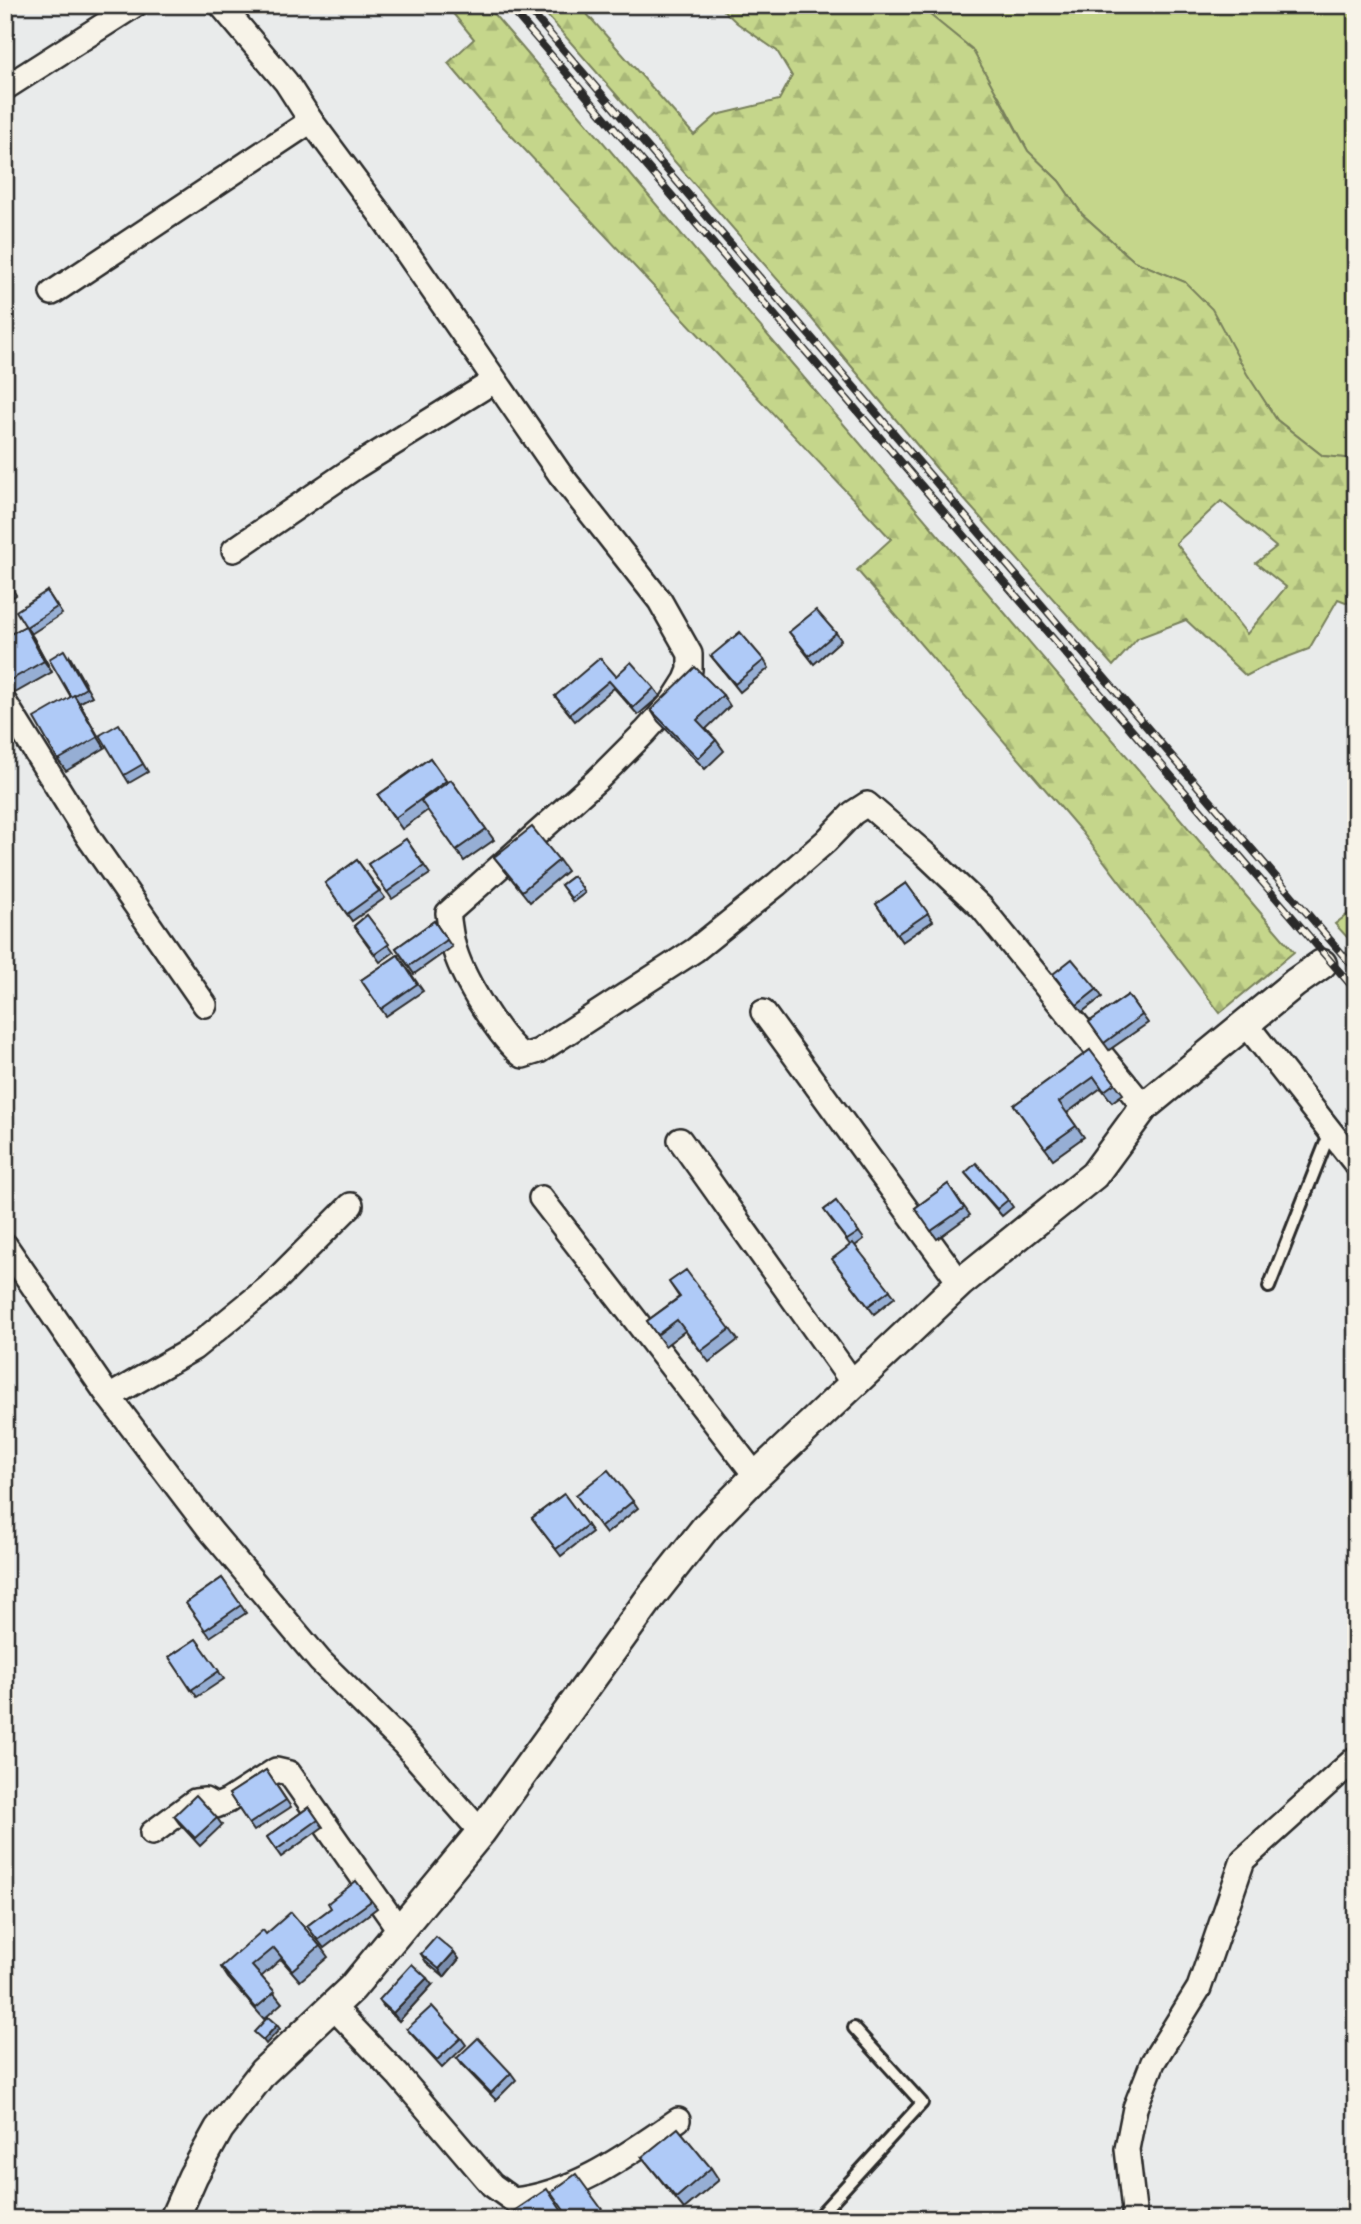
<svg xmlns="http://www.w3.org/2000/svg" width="1361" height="2224" viewBox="0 0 1361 2224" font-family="'Balsamiq Sans',sans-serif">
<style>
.grass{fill:#c5d68b;stroke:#78805b;stroke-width:2}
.forest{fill:url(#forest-firs);stroke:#78805b;stroke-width:2;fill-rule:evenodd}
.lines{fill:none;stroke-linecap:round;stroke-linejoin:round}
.service-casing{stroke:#2b2b2b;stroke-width:16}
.minor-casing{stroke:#2b2b2b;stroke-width:28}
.tertiary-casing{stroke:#2b2b2b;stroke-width:33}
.service{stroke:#f7f3e8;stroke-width:10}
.minor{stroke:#f7f3e8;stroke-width:23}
.tertiary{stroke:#f7f3e8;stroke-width:28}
.rail-casing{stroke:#2b2b2b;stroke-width:8}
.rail{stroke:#f7f3e8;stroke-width:5;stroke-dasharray:16;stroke-linecap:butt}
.wall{fill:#96aed4;stroke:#2b2b2b;stroke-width:2}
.shaded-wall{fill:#7a8dad;stroke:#2b2b2b;stroke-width:2}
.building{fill:#afcaf7;stroke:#2b2b2b;stroke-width:2}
</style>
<defs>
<pattern id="forest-firs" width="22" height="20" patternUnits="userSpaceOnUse" patternTransform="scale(1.75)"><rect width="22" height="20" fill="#c5d68b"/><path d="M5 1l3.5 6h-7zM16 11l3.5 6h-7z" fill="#a9b878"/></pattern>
</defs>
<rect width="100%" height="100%" fill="#e9ebeb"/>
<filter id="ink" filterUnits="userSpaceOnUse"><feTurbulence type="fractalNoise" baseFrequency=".0143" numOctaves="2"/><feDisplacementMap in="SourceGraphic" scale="14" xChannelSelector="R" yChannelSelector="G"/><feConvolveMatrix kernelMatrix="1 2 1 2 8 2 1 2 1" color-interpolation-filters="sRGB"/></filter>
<g filter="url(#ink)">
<g class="grass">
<polygon points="884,5 1356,5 1356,459 1323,456 1277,420 1185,282 1134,261 1082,214 1059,181 1028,151 999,96 924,10"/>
<polygon points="1356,908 1356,947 1335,924"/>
</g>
<g class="forest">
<polygon points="446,5 486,5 1294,952 1220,1013 1081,831 857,570 891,539 493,116 448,63 474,39"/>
<path d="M538 5H579L694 135 717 115 779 100 792 76 777 51 737 23 718 5H884L924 10 972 49 1028 151 1059 181 1082 214 1134 261 1185 282 1212 309 1247 374 1277 420 1323 456 1356 459V606L1338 599 1309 649 1269 664 1246 676 1186 620 1138 638 1113 666 937 469 812 319ZM1221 501 1276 547 1256 563 1286 587 1247 634 1176 543Z"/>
</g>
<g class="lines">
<g class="service-casing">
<g id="service">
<polyline points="1269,1287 1330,1132"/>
<polyline points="816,2219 922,2103 854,2028"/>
</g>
</g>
<g class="minor-casing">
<g id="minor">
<path d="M221 5 286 82 311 121 383 218 560 474 660 601 690 654V670L686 680 672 702 645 732 597 780 448 913C450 926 451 939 455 951 464 980 499 1038 523 1056L539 1051 695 950 777 884 826 841 853 813 867 804 924 853 982 908 1144 1107"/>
<polyline points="5,88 135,5"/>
<polyline points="52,293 311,121"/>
<polyline points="234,550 357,466 494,381"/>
<polyline points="5,703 89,838 205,1005"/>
<polyline points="763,1012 960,1283"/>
<polyline points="1246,1024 1356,1164"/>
<polyline points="680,1140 853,1383"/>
<polyline points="541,1198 756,1476"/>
<polyline points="5,1245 109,1397 210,1530 320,1661 403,1743 481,1832"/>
<polyline points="109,1397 194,1348 269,1287 351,1205"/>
<polyline points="152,1833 195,1801 205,1800 216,1806 228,1801 276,1770 289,1773 400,1931"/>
<path d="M334 2008 398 2075 492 2185 513 2200C575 2194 628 2154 678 2120"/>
<polyline points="1135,2219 1127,2149 1135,2108 1153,2062 1199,1988 1243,1860 1356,1758"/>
</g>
</g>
<g class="tertiary-casing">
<polyline id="tertiary" points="174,2219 193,2176 219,2129 263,2072 352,1988 481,1832 650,1598 706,1527 756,1476 960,1283 1094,1175 1144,1107 1295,983 1322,964"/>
</g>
<use href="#service" class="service"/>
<use href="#minor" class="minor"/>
<use href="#tertiary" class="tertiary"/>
<g class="rail-casing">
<g id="rail">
<polyline points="508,5 1356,991"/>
<polyline points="525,5 1356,970"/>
</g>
</g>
<use href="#rail" class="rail"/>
</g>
<g class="wall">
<polygon points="5,577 16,595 5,602"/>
<polygon points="47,591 62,614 31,634 26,627"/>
<polygon points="25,626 33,637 52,672 15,693 5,679"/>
<polygon points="789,632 836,633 841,640 814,664"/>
<polygon points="711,656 764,660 769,668 740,692"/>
<polygon points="70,657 92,696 79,703 105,748 66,771 58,760 70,697"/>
<polygon points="616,676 654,688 660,696 638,715 614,688 575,721 555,696"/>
<polygon points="723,695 730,706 706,729 716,740 724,751 705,769 658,721 651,710"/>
<polygon points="5,716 14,727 5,734"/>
<polygon points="124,732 148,772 129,783 124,775"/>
<polygon points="430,758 447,782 451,780 494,840 464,861 428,810 402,829 378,795"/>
<polygon points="406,839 430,874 392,899 368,864"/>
<polygon points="494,857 559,860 567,871 530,902"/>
<polygon points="357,860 385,898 352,921 325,883"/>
<polygon points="573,876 585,893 573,902 561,885"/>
<polygon points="906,883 933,921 902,942 876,904"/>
<polygon points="367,915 394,952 380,962 354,926"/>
<polygon points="434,921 452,947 414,974 396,948"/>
<polygon points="398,955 423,991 386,1016 361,980"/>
<polygon points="1053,974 1097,989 1102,997 1082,1012"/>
<polygon points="1128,995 1148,1023 1109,1050 1089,1022"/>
<polygon points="1090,1050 1123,1094 1112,1102 1101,1088 1067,1113 1084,1137 1053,1159 1014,1105"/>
<polygon points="965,1173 1008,1200 1013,1207 1002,1216"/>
<polygon points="948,1184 970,1215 937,1239 915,1208"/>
<polygon points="836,1201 864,1239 855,1246 895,1297 874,1314 837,1266 850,1245 824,1210"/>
<polygon points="669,1282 730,1329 738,1340 709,1362 685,1331 665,1346 647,1321 679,1297"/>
<polygon points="564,1494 592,1532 561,1556 532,1518"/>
<polygon points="576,1495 633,1501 638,1508 606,1534"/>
<polygon points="222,1578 246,1613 210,1637 186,1603"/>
<polygon points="196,1639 224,1679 197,1697 169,1657"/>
<polygon points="266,1770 291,1807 254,1831 229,1794"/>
<polygon points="309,1807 323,1827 281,1857 267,1837"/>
<polygon points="174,1816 217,1818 222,1825 200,1846 179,1823"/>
<polygon points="356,1881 377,1908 324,1948 307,1926 331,1908"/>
<polygon points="266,1934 320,1946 328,1957 300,1981 281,1959 261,1977 282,2003 264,2019 228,1978 221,1967"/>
<polygon points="454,1952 459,1959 444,1977 426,1962 421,1954"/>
<polygon points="432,1985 399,2021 384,2007 379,2000"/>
<polygon points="407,2029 461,2038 466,2045 442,2068 413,2036"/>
<polygon points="457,2058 511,2073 516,2080 496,2100 463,2066"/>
<polygon points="642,2157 711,2168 719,2180 684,2209"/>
</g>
<g class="shaded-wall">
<polygon points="25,626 33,637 52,672 44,661"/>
<polygon points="74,695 81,706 105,748 98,737"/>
<polygon points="454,1952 459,1959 444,1977 439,1969"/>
<polygon points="427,1978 432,1985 399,2021 393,2013"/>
<polygon points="277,2025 280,2029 266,2044 263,2040"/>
</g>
<g class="building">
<polygon points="47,591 57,607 26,627 16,611"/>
<polygon points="816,610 836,633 809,656 789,632"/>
<polygon points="25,626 44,661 7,682 5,679 5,637"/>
<polygon points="740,632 764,660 735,684 711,656"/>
<polygon points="64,650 86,688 71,697 49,659"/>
<polygon points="600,658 616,676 631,662 654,688 633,708 609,681 570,714 555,696"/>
<polygon points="695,667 723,695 697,720 716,740 698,758 651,710"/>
<polygon points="74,695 98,737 58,760 34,718"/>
<polygon points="119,724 143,764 124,775 100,735"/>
<polygon points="430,758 446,781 395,818 378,795"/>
<polygon points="451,780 486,829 456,850 421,801"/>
<polygon points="532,827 559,860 522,891 494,857"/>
<polygon points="406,839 424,866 387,892 368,864"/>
<polygon points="357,860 379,891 347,914 325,883"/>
<polygon points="573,876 583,889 571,898 561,885"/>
<polygon points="906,883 928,913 897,934 876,904"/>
<polygon points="367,915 389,944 375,954 354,926"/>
<polygon points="434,921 447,940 409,966 396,948"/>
<polygon points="398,955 417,984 381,1009 361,980"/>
<polygon points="1072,959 1097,989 1077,1005 1053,974"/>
<polygon points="1128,995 1142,1015 1104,1043 1089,1022"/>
<polygon points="1090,1050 1115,1083 1104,1091 1094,1077 1059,1102 1076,1126 1045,1148 1014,1105"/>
<polygon points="976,1163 1008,1200 997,1209 965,1173"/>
<polygon points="948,1184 964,1208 931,1231 915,1208"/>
<polygon points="836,1201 859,1232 847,1240 824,1210"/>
<polygon points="853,1243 890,1290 868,1306 832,1259"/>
<polygon points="686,1270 730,1329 701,1351 677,1320 657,1335 647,1321 680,1297 669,1282"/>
<polygon points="608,1470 633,1501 601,1527 576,1495"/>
<polygon points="564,1494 587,1525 556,1549 532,1518"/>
<polygon points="222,1578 241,1605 205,1630 186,1603"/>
<polygon points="196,1639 219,1671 191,1690 169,1657"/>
<polygon points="266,1770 286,1800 249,1824 229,1794"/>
<polygon points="196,1795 217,1818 195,1838 174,1816"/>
<polygon points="309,1807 318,1820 276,1850 267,1837"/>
<polygon points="356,1881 371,1901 318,1940 307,1926 331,1908 328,1903"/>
<polygon points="291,1912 320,1946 292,1970 274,1948 252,1966 275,1992 256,2008 221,1967 263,1930 266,1934"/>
<polygon points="436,1937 454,1952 439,1969 421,1954"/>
<polygon points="412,1964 427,1978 393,2013 379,2000"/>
<polygon points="432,2006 461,2038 437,2060 407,2029"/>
<polygon points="268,2017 277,2025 263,2040 254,2032"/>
<polygon points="478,2038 511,2073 491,2093 457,2058"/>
<polygon points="678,2128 711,2168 676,2198 642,2157"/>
<polygon points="576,2174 609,2219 570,2219 551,2192"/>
<polygon points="547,2189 567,2219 515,2219 511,2213"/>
</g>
</g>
<rect width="1361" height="2224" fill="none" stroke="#f7f3e8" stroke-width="28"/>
<rect x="14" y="14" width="1333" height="2196" fill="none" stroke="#2b2b2b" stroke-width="2.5" filter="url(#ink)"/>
</svg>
